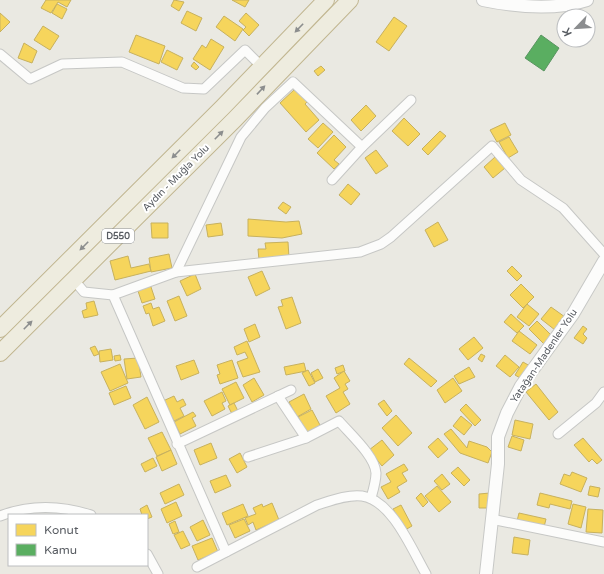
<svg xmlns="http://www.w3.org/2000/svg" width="604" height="574" viewBox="0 0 604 574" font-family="'Varela Round',sans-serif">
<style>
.homes{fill:#f6d55c;stroke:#c7b15e}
.public{fill:#5aae61;stroke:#599561}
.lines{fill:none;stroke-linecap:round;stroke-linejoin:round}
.street-casing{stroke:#c6c7c5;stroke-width:11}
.secondary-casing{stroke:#c7c8c6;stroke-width:14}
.highway-casing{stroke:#c1b690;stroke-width:18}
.street{stroke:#fcfcfb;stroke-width:9}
.secondary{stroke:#fcfcfb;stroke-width:12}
.highway{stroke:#eeecdf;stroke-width:16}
.oneway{fill:#8c8e8e}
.labels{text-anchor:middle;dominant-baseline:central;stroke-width:4;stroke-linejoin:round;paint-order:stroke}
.shield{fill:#fff;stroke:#8a8d91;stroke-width:1}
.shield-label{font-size:9px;font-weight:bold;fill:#585c62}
.street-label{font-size:10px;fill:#585c62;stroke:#fff}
</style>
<rect width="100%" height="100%" fill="#eae9e2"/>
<g class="homes">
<polygon points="46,0 71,0 67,7 58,2 51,13 41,8"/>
<polygon points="174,0 184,2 179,11 171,6"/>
<polygon points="232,0 249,0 245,7"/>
<polygon points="57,4 67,9 62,19 52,13"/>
<polygon points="187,11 202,18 196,31 181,23"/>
<polygon points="0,13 10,22 0,32"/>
<polygon points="246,13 259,25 249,36 243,30 246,27 239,21"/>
<polygon points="224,16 243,29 235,41 216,27"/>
<polygon points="394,17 407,26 389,51 376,42"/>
<polygon points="43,26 59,36 50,50 34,40"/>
<polygon points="136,35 165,46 159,64 129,52"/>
<polygon points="211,39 224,47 210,70 193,59 202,45 206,48"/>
<polygon points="24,43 37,51 32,63 18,58"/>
<polygon points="167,50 183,58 177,70 161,62"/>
<polygon points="194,62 199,67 196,70 191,66"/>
<polygon points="321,66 325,70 318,76 314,71"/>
<polygon points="295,89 307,102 305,104 319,120 306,132 280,103"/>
<polygon points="366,105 376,116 361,131 351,120"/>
<polygon points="404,118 420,134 408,146 392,131"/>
<polygon points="323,123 333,132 318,148 308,139"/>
<polygon points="505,123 511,135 497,142 490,130"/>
<polygon points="440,131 446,136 428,155 422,149"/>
<polygon points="334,135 346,147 334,160 339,164 334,169 317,153"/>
<polygon points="509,137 518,152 508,158 499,142"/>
<polygon points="376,150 388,166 376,174 365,158"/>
<polygon points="495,157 505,168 493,178 484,167"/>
<polygon points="348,184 360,194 351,205 339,195"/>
<polygon points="283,202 291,207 286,214 278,208"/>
<polygon points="248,219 286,222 299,221 302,234 282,238 248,236"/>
<polygon points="438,222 448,240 434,247 425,230"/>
<polygon points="151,223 168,223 168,238 152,238"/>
<polygon points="221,223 223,235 208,237 206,225"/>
<polygon points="288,242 289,258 259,260 258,249 266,249 265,243"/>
<polygon points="169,254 172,268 151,272 149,258"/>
<polygon points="128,256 131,268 149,264 151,271 115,280 110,261"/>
<polygon points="512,266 522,276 517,281 507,271"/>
<polygon points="262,271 270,289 256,296 248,277"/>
<polygon points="195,274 201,289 187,296 180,281"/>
<polygon points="150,284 155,299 142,303 137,288"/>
<polygon points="521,284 534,297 523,308 510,295"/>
<polygon points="179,296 187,316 175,321 167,301"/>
<polygon points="292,297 301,323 286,329 278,307 283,306 281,300"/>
<polygon points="94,301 98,315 84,318 82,311 87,309 86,303"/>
<polygon points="151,303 153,309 159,307 165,321 153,326 149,313 146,314 143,306"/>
<polygon points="527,304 539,314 529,326 517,317"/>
<polygon points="551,307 565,317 555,330 541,319"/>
<polygon points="511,314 524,326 517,333 504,322"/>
<polygon points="537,321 552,336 544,344 529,329"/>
<polygon points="255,324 260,337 249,342 244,329"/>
<polygon points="583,326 587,329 583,334 587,338 583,344 574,338"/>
<polygon points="519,331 537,345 530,354 512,341"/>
<polygon points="474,337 483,348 468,360 459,349"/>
<polygon points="247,341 260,372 243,377 237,362 248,358 245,352 237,355 234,347"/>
<polygon points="95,346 99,354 94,356 90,348"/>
<polygon points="111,349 113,360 100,362 99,351"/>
<polygon points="481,354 485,356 482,362 478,359"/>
<polygon points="120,355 121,360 115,361 114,356"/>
<polygon points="505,355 519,367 510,377 496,366"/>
<polygon points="138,358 141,377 127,379 124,359"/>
<polygon points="409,358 437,381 431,387 404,364"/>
<polygon points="194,360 199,373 181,380 176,366"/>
<polygon points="232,360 238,378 220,384 217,375 220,374 217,365"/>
<polygon points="523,362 530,366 522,379 515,375"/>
<polygon points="304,363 306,371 286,375 284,367"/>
<polygon points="120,364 128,383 110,391 101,372"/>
<polygon points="343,365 345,371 337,374 335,368"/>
<polygon points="469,367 475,377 459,384 454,376"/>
<polygon points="318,369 323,378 315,382 311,373"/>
<polygon points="308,370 315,383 309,386 302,373"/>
<polygon points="344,371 350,381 345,384 348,389 343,392 350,404 336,413 326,396 340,388 334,378"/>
<polygon points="254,378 264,395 252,402 243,385"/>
<polygon points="453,378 462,391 445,403 437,390"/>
<polygon points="236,382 244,398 230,405 222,389"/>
<polygon points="536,384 558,412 549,420 526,392"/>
<polygon points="126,386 131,398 114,405 109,393"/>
<polygon points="222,392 226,401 222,403 225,409 212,416 204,401"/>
<polygon points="304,394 311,409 297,417 289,402"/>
<polygon points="174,396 177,402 183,399 186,405 180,408 184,416 174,421 163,401"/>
<polygon points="147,397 159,422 145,429 133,405"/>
<polygon points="384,400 392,411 387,416 378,404"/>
<polygon points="234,403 238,411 232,414 228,406"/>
<polygon points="466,404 481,420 475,426 460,410"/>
<polygon points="312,410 321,427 307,434 298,417"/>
<polygon points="193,412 196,416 192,418 196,426 180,434 174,422"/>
<polygon points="396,415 412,433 398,446 382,428"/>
<polygon points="461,416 472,425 464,435 453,426"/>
<polygon points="515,420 533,424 530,439 512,435"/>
<polygon points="451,429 467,448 469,441 487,447 492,452 488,463 460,453 444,434"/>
<polygon points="162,432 171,450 157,456 148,438"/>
<polygon points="512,436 524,440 521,451 508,447"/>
<polygon points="438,438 448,449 438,458 428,447"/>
<polygon points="583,438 602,460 597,464 592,459 589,462 574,445"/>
<polygon points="382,440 394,455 382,466 369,450"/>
<polygon points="211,443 217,458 200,465 194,450"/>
<polygon points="171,450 177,464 162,471 156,457"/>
<polygon points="240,453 247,467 237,473 229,459"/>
<polygon points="153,458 157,466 145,472 141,464"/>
<polygon points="404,464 408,470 402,473 407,481 397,487 400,492 388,499 381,487 391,482 386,474"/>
<polygon points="458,467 470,480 464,486 451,473"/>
<polygon points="572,472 587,478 581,492 560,484 564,474 570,476"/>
<polygon points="442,474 450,484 442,490 434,481"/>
<polygon points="226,475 231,486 215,493 210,481"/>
<polygon points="179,484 184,495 165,504 160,493"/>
<polygon points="437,486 451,502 439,512 425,496"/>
<polygon points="590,486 600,488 598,497 588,495"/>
<polygon points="421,493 428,502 423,507 416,498"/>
<polygon points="490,493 491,508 479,508 479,494"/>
<polygon points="540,493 572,501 570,509 550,504 549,508 537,505"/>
<polygon points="176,502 182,516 167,523 161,509"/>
<polygon points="272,503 279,520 256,530 253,522 248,525 245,518 256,514 253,508 262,504 263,507"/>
<polygon points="243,504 248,516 227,525 222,513"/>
<polygon points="573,504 586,507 581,528 568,524"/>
<polygon points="147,505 152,517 147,519 147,515 142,515 140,509"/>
<polygon points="401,505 412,526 405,530 393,509"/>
<polygon points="588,509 603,510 602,533 586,532"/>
<polygon points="519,513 546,519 544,527 517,521"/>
<polygon points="244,519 250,531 235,538 229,525"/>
<polygon points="203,520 210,535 197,541 190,527"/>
<polygon points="175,521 179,532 173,534 169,524"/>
<polygon points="183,531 190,545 181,549 174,535"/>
<polygon points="514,537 530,540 528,555 512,553"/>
<polygon points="212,538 218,552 198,560 192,546"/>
</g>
<polygon class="public" points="541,35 559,48 544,71 525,58"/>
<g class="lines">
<g class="street-casing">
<g id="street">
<polyline points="0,54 30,79 62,64 122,62 183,88 204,89 245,50 262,67"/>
<polyline points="332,180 362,147 411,100"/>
<polyline points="176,272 241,137 265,108 293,82 362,147"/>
<polyline points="74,280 84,292 113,295 226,552"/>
<polyline points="113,295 176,272 360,252 381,244 391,237 492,146 521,180 563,208 604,254"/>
<polyline points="278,396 306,438"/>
<polyline points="558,434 596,403 604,392"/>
<polyline points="177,444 291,390"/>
<path d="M248 457 306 438 339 421C350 434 375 456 376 473 376 481 373 491 371 498"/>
<path d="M0 516C31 504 60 505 91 515"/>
<polyline points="491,519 604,542"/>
<polyline points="147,554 158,574"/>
<path d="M197 567 317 505C330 501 348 494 362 496 392 500 412 550 426 574"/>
</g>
</g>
<g class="secondary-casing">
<g id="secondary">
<path d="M483 0C517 7 554 11 587 0"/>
<polyline points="486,574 498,464 498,437 507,413 521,386 573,314 604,261"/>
</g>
</g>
<g class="highway-casing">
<g id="highway">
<polyline points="0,329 223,107 326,0"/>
<polyline points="0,353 235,119 350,0"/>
</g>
</g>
<use href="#street" class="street"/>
<use href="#secondary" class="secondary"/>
<use href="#highway" class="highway"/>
</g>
<defs><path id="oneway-solid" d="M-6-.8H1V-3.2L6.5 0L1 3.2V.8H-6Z"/></defs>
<g class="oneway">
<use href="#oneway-solid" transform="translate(299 28) rotate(134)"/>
<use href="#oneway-solid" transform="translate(261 90) rotate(-47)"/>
<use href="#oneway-solid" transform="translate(219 135) rotate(-45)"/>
<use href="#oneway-solid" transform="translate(176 154) rotate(135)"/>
<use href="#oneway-solid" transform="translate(84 246) rotate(135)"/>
<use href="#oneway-solid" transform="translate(28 325) rotate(-45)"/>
</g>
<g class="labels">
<rect class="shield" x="102" y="229" width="32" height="14" rx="3"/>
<g class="shield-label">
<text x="118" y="236">D550</text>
</g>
<g class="street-label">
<text transform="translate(176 178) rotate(-45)">Aydın - Muğla Yolu</text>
<text transform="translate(544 356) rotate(-56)">Yatağan-Madenler Yolu</text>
</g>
</g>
<rect x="8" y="514" width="140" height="52" fill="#ffffff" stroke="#bcbec0"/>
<rect x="16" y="524" width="20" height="12" fill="#f6d55c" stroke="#bcbec0"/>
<text x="44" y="534" font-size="12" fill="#585c62">Konut</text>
<rect x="16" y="544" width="20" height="12" fill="#5aae61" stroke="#bcbec0"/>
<text x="44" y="554" font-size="12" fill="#585c62">Kamu</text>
<g transform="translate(576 28) rotate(245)"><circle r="19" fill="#ffffff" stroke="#bcbec0"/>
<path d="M0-3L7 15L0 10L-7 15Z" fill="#8b8d8f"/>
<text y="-6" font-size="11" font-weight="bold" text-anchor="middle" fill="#585c62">K</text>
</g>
</svg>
